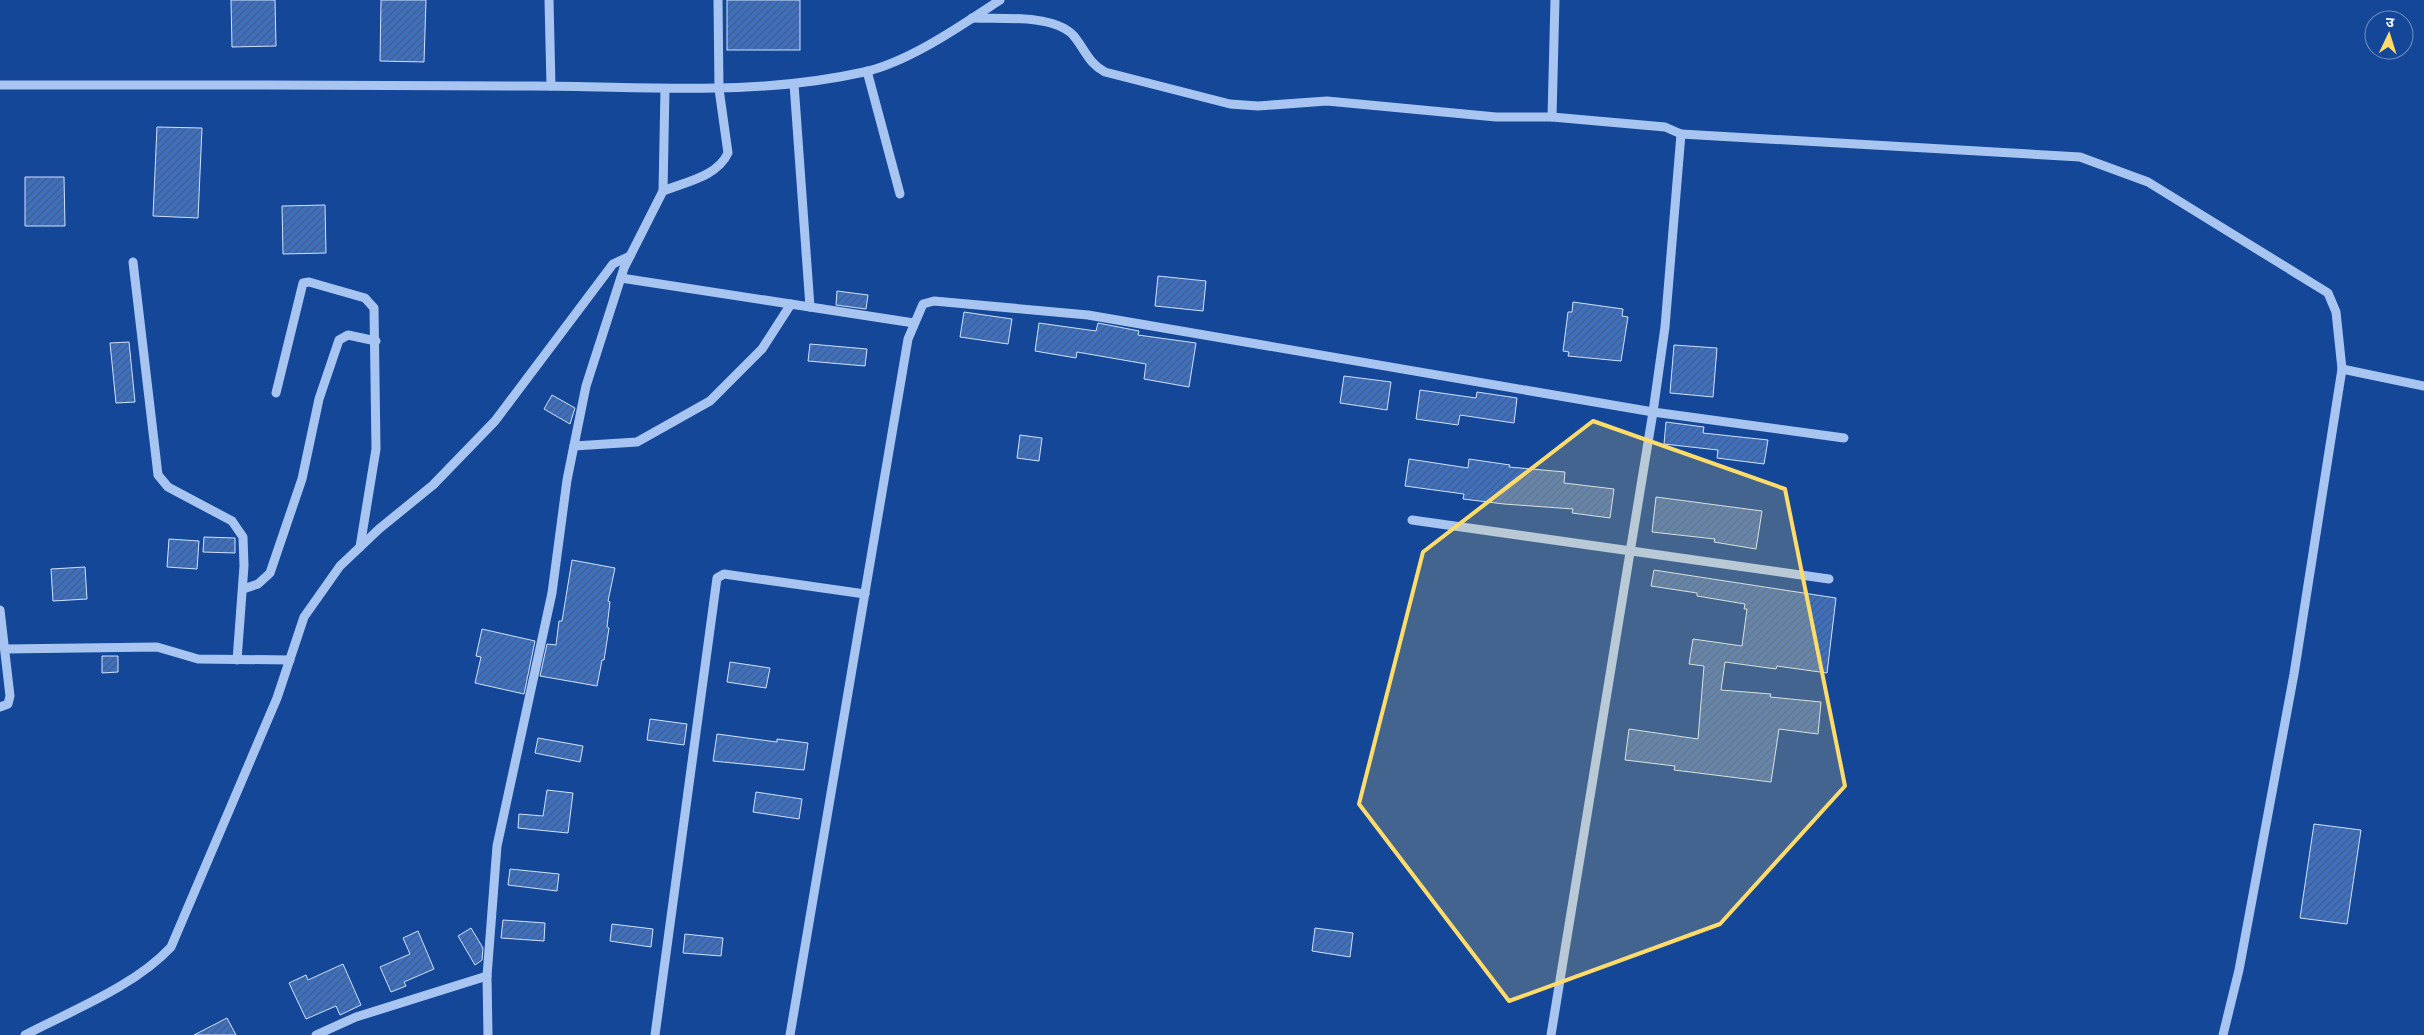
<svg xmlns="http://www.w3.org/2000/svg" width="2424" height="1035" viewBox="0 0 2424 1035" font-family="'Source Sans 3','Noto Sans Devanagari',sans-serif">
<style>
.building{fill:url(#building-hatch);stroke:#d0e2fc}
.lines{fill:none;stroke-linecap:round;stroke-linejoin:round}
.minor{stroke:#a8c5f2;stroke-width:9}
.marked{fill:#ffdc6a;fill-opacity:0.2;stroke:#ffdc6a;stroke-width:4;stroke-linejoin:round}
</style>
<defs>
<pattern id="building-hatch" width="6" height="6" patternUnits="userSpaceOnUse" patternTransform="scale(1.25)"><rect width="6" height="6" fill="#3e70c0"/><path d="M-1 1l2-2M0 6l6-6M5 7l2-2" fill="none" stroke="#465c80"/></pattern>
</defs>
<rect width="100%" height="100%" fill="#154798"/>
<g class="building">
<polygon points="231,0 275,0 276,46 232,47"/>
<polygon points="381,0 426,0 424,62 380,61"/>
<rect x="727" y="0" width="73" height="50"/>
<polygon points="157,127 202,128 198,218 153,216"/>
<polygon points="25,177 64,177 65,226 25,226"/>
<polygon points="325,205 326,253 283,254 282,206"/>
<polygon points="1158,276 1206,281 1203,311 1155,306"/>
<polygon points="837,291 868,295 866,309 836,305"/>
<polygon points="1573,302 1623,309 1622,316 1628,317 1621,361 1568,356 1569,352 1563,351 1568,312 1572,312"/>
<polygon points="964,312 1012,319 1008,344 960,337"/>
<polygon points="1039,323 1096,331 1098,323 1139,331 1138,335 1196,343 1189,387 1144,379 1146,364 1077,352 1076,358 1035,351"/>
<polygon points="129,342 135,402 116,403 110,343"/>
<polygon points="810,344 867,349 865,366 808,361"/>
<polygon points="1674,345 1717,348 1713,397 1670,393"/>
<polygon points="1344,376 1391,382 1387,410 1340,403"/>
<polygon points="1420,390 1476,398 1477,392 1517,398 1514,423 1460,415 1458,425 1416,419"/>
<polygon points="552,395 575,408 570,424 544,409"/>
<polygon points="1666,422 1704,427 1703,433 1768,440 1764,464 1717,458 1718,450 1664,444"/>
<polygon points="1020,435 1042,438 1039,461 1017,458"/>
<polygon points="1409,459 1468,468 1469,459 1510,465 1509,467 1565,472 1564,483 1614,489 1610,518 1572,513 1573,509 1504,504 1463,499 1464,494 1405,486"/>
<polygon points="1656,497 1762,511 1756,549 1714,542 1715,539 1652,532"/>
<polygon points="204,537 235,538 235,553 203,552"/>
<polygon points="169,539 199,541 197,569 167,567"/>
<polygon points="572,560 615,568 608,601 610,602 607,627 609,628 604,660 602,660 597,686 540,676 547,644 556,645 559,621 562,621"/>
<polygon points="85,567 87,599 53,601 51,569"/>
<polygon points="1654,570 1836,598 1827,673 1777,666 1776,669 1725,662 1721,690 1771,694 1770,697 1821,702 1818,734 1779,729 1771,782 1674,770 1675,766 1625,760 1629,729 1698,739 1704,666 1689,664 1693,639 1742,646 1747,609 1744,609 1745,604 1697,596 1697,593 1651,586"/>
<polygon points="482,629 535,641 524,694 475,683 481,657 476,656"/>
<polygon points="102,656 118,656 118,672 102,673"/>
<polygon points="730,662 770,668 766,688 727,682"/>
<polygon points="650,719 687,724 684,745 647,740"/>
<polygon points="717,734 777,742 777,739 808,743 804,770 713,761"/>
<polygon points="538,738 583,746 580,762 535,753"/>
<polygon points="547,790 573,793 568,833 518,828 519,814 543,816"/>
<polygon points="756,792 802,799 799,819 753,812"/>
<polygon points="2314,824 2361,830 2347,924 2300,918"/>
<polygon points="510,869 559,874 557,891 508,885"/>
<polygon points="503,920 545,923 544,941 501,938"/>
<polygon points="612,924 653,929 651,947 610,941"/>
<polygon points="471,928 483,948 482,960 475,965 458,936"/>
<polygon points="1315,928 1353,933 1350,957 1312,951"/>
<polygon points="418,931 434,969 404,982 406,986 391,992 380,967 410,954 403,938"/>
<polygon points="685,934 723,938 721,956 683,953"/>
<polygon points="343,964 361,1005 340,1015 336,1006 306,1019 289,983 306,975 308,980"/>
<polygon points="227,1018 236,1035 194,1035"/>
</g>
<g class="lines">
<g class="minor">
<polyline points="549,0 551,86"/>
<path d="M972 18C999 19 1053 14 1073 35 1085 49 1088 63 1105 72L1230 104 1258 106 1327 101 1496 117H1552L1665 127 1681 134 1665 327 1653 412 1551 1035"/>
<polyline points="867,71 900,194"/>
<polyline points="794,84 810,307"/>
<path d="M0 85C178 85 355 85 533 86 645 86 753 97 864 72 909 62 962 25 1000 0"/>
<polyline points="1552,117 1555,0"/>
<polyline points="1681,134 2080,157 2148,182 2328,293 2336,312 2342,369 2294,674 2239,970 2223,1035"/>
<path d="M663 191C685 182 717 177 728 153L719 89 718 0"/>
<polyline points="133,262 158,475 168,487 232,521 243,537 244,566 237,660"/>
<polyline points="621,278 914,323"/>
<polyline points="2342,369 2424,386"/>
<polyline points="276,393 303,283 309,282 365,298 374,308 376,449 360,547"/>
<polyline points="574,446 637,442 710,401 762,349 791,304"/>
<polyline points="1412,520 1829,579"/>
<polyline points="243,589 258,584 270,573 302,479 319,399 339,340 348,335 376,341"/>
<polyline points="0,610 10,696 8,704 0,707"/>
<polyline points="5,649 157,647 198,659 290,660"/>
<path d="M25 1035C73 1010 135 986 171 947L277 698 304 617 340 566 379 529 433 485 495 421 613 264 630 256"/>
<polyline points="316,1035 356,1017 487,976"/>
<polyline points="488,1035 487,976 497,846 552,593 567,480 586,386 624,268 663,191 665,89"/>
<polyline points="655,1035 717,578 724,574 865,594"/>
<polyline points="790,1035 908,339 923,304 934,301 1088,315 1653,412 1844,438"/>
</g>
</g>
<path class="marked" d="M1593 421 1785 489 1845 786 1720 924 1509 1001 1359 804 1423 552Z"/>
<g transform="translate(2389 35) rotate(4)"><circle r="24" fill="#154798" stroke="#7391c1"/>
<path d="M0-4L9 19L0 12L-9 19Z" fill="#ffdc6a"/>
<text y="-8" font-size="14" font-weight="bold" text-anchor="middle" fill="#ffffff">उ</text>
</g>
</svg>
